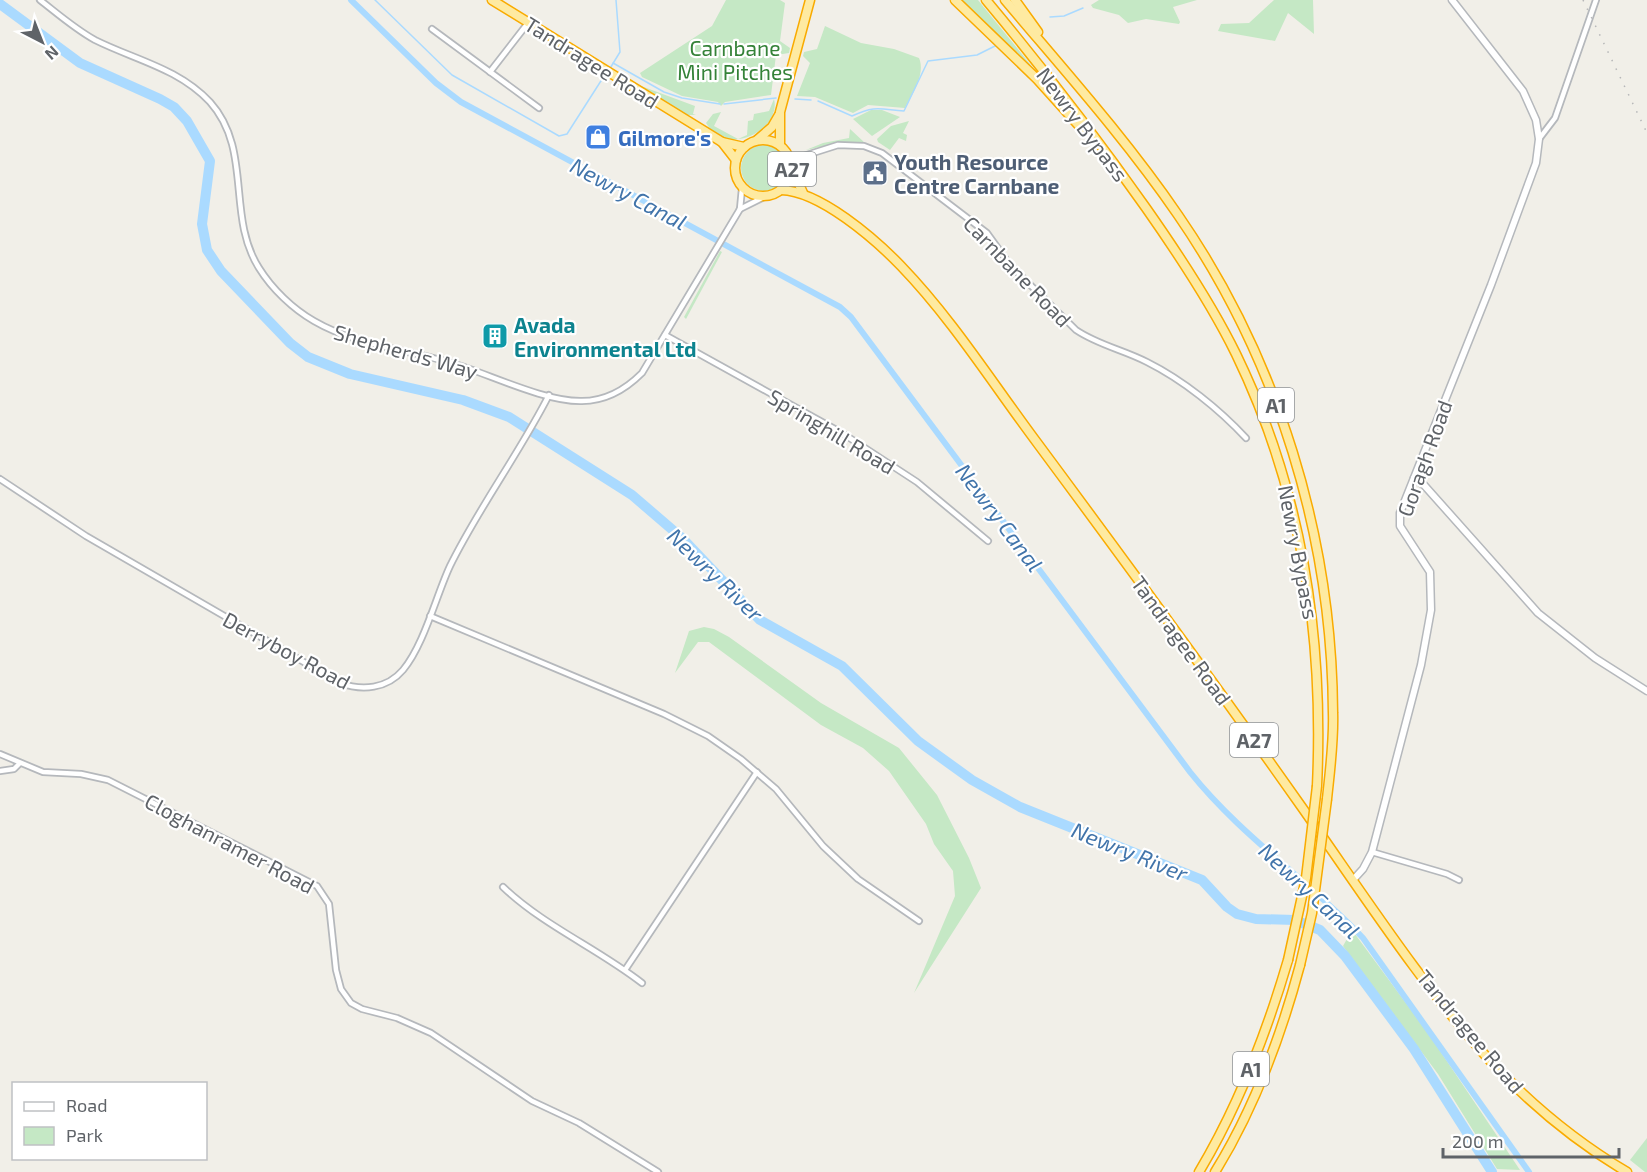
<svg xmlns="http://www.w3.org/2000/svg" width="1647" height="1172" viewBox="0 0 1647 1172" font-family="'Exo 2',sans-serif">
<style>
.green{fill:#c5e8c5}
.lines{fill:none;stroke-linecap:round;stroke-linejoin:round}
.stream{stroke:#aadaff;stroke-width:1.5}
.canal{stroke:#aadaff;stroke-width:6}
.river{stroke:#aadaff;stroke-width:10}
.minor-casing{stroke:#b5b8bc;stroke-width:8}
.tertiary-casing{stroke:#b5b8bc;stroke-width:9}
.trunk-casing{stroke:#f9ab00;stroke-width:11}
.minor{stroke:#fff;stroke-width:4.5}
.tertiary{stroke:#fff;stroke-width:6}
.trunk{stroke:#feeaa1;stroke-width:8}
.rail{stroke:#b6b7b8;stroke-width:1.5;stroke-dasharray:1.5 8;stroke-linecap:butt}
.trunk-bridge-casing{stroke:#f9ab00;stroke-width:11;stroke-linecap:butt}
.trunk-bridge{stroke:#feeaa1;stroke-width:8}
.labels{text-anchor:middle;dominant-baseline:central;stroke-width:4.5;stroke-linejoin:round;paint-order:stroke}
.shield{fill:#fff;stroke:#8f9295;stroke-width:1.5}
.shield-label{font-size:20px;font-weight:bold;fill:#5f6368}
.park-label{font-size:21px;fill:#348238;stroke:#fff}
.street-label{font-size:21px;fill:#5f6368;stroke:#fff}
.shop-label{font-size:21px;font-weight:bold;fill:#366cbe;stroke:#fff;text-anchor:start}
.service-label{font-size:21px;font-weight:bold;fill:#4e5e75;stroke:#fff;text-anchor:start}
.culture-label{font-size:21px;font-weight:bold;fill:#0d838f;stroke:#fff;text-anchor:start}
.water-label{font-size:22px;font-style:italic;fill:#4174aa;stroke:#fff}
</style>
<rect width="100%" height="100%" fill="#f1efe8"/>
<g class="green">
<polygon points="726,0 780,0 785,3 780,41 790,48 789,53 776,55 771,95 725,102 721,106 718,102 682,96 642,77 640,73 712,26"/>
<polygon points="959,0 978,0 1043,80"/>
<polygon points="1099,0 1197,0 1173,7 1180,22 1179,24 1146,19 1128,23 1119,15 1093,8 1091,5"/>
<polygon points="1274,0 1313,0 1314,34 1288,13 1275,41 1218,31 1221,24 1249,23"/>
<path d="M825 26 861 43 894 49 919 58C926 74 912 95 905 108L868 105 853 113 815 97 797 96 810 63 803 56 804 52 817 49Z"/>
<polygon points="633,83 695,106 693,114 696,115 686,115"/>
<path d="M774 99C782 129 727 159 706 123L713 114 721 112 714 126 738 139 747 135 748 121 753 120 754 114 769 111Z"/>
<polygon points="871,110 882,110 900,117 872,136 853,119"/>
<polygon points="909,121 903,133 907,135 906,141 899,138 890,150 878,142 877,139 891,126"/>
<polygon points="850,129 865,143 843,142 806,150 823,143 849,138"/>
<circle cx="764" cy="168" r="23"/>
<polygon points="720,251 722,252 686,319 684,317"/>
<polygon points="704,627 714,629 729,637 821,703 899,748 937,795 969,858 981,888 914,993 955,896 953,871 934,844 926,824 889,771 863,748 821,725 709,642 698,642 675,673 689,631"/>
<polygon points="1352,930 1428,1033 1520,1170 1497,1169 1438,1074 1343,946"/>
<polygon points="1647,1138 1647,1172 1645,1172 1630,1160"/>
</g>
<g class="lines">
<g class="stream">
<polyline points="375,0 452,75 559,136 567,134 606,73"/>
<polyline points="1050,17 1064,16 1083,8"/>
<polyline points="613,63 664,92 682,98 720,104"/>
<polyline points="609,70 620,52 616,0"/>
<polyline points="795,99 811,100"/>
<path d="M818 101 852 116C876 105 879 109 904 111L928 61 977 55 997 45"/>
<polyline points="724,104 776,98"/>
</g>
<path class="canal" d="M351 0 436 83 461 102 840 307 851 317 1190 772C1240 835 1308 880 1363 938L1529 1172"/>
<polyline class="river" points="0,4 80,63 160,99 174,107 187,121 210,161 202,224 207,250 221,271 290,343 308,357 350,374 463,400 509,417 632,495 682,538 760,620 842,666 918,741 972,780 1020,807 1202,880 1227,907 1237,914 1256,919 1295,920 1320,930 1345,956 1414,1049 1492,1172"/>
<g class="minor-casing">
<g id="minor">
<path d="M40 0C58 14 75 29 95 40 135 60 178 68 210 102 253 150 226 216 259 268 272 289 293 309 314 321 355 345 407 350 452 363 489 374 545 402 582 401 606 401 626 389 642 373L740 209 742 188"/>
<polyline points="432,29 539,108"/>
<polyline points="490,72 528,23"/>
<polyline points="1539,139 1555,118 1596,0"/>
<path d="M791 160 838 145 864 146 882 153 987 233 1010 265 1076 330C1098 345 1124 350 1147 362 1183 380 1219 409 1246 438"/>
<polyline points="740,209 764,197"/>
<polyline points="665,335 842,433 917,482 988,541"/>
<path d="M0 479 86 536 340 683C362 691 387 689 403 670 424 645 436 596 450 566 479 507 519 454 549 395"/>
<polyline points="430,616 664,714 708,736 741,759 776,789 823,846 858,879 919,921"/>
<polyline points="0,754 43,772 81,774 108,780 317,886 329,904 336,970 341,989 351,1003 362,1009 397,1018 431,1033 532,1101 579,1123 658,1172"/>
<polyline points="0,771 14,769 19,764"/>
<polyline points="1372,852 1447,874 1459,880"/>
<path d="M503 887C544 926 597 948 642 983"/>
<polyline points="625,970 757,772"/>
</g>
</g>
<g class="tertiary-casing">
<g id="tertiary">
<polyline points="1414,478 1424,485 1538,613 1595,658 1647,691"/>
<polyline points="1353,880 1363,869 1372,852 1421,665 1431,610 1430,572 1400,526 1400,513 1491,285 1536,163 1539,139 1536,120 1523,91 1452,0"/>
</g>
</g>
<g class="trunk-casing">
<g id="trunk">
<polyline points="492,0 722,142 736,160"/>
<polyline points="955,0 1037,79 1082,129"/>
<path d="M986 0C1042 67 1096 137 1146 208 1179 255 1211 303 1236 354 1302 490 1324 636 1317 786"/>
<path d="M1005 0C1064 70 1126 139 1178 215 1278 360 1332 536 1333 713 1334 741 1330 770 1327 799"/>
<polyline points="1015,0 1038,32"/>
<circle cx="763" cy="168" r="28"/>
<polyline points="757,140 772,127 779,115"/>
<polyline points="722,142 744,147"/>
<polyline points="780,145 780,112 810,0"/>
<polyline points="792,169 803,193"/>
<path d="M781 190C820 191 875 239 901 266 953 320 993 384 1038 444 1127 564 1215 684 1301 806 1361 891 1424 989 1494 1065 1533 1106 1578 1143 1627 1172"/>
<path d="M1199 1172C1239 1105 1266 1035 1288 960"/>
<path d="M1215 1172C1254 1109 1281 1036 1300 965"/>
</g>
</g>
<use href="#minor" class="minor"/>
<use href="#tertiary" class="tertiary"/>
<use href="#trunk" class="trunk"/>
<polyline class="rail" points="1583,0 1647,133"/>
<g class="trunk-bridge-casing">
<g id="trunk-bridge">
<polyline points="1288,960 1306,878 1317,786"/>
<polyline points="1300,965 1312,913 1327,799"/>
</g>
</g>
<use href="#trunk-bridge" class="trunk-bridge"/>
</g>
<defs>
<g id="shop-square" transform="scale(1.35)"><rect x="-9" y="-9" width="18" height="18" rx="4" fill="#3f7fe0" stroke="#fff"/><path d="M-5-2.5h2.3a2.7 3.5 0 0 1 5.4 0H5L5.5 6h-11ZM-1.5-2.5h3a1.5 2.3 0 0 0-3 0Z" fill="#fff"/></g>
<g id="civic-square" transform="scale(1.35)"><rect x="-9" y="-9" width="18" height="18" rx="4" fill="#5c6f8a" stroke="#fff"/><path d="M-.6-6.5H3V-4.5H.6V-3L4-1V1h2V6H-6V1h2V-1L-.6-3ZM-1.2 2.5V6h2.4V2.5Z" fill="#fff"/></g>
<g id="building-square" transform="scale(1.35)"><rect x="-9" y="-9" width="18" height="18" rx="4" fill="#0f9aa8" stroke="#fff"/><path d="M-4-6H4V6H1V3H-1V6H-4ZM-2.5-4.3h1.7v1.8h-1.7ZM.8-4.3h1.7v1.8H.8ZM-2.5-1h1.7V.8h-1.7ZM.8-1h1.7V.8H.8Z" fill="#fff"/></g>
</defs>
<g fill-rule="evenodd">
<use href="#shop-square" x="598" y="137"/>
<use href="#civic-square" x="875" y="173"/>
<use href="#building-square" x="495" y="336"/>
</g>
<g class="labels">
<g class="shield">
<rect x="768" y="152" width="48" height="34" rx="4.5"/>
<rect x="1258" y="388" width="36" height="34" rx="4.5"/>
<rect x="1230" y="723" width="48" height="34" rx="4.5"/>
<rect x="1233" y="1052" width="36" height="34" rx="4.5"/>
</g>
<g class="shield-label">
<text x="792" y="169">A27</text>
<text x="1276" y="405">A1</text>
<text x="1254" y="740">A27</text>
<text x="1251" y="1069">A1</text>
</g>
<g class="park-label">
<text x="735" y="47">Carnbane<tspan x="735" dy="24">Mini Pitches</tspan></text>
</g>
<g class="street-label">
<text transform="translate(592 62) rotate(32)">Tandragee Road</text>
<text transform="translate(1083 124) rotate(53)">Newry Bypass</text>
<text transform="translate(1018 271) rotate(46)">Carnbane Road</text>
<text transform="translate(406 351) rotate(16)">Shepherds Way</text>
<text transform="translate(832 431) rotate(31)">Springhill Road</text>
<text transform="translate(1424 458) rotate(-70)">Goragh Road</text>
<text transform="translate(1299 552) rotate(79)">Newry Bypass</text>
<text transform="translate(1182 640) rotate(54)">Tandragee Road</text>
<text transform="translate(287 650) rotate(28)">Derryboy Road</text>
<text transform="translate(230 843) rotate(28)">Cloghanramer Road</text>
<text transform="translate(1471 1031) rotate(50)">Tandragee Road</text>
</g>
<g class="shop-label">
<text x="618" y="137">Gilmore's</text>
</g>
<g class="service-label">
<text x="894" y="161">Youth Resource<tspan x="894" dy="24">Centre Carnbane</tspan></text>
</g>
<g class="culture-label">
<text x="514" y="324">Avada<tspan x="514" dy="24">Environmental Ltd</tspan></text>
</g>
<g class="water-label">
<text transform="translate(629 193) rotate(28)">Newry Canal</text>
<text transform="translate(1000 517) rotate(53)">Newry Canal</text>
<text transform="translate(716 574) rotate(44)">Newry River</text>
<text transform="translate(1130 851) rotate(22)">Newry River</text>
<text transform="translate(1310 890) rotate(43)">Newry Canal</text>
</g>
</g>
<rect x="12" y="1082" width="195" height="78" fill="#ffffff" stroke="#bfc1c3" stroke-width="1.5"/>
<rect x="24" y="1102" width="30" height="9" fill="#ffffff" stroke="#bfc1c3" stroke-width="1.5"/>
<text x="66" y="1112" font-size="18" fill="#5f6368">Road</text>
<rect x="24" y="1127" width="30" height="18" fill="#c5e8c5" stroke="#bfc1c3" stroke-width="1.5"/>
<text x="66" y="1142" font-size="18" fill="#5f6368">Park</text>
<g transform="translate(42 42) rotate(138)" stroke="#ffffff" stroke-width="4.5" paint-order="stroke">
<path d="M0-4.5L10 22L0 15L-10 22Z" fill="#5f6368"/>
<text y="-9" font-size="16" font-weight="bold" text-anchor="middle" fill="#5f6368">N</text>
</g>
<path d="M1443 1148v9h176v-9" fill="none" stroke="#5f6368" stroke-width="3"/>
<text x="1452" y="1148" font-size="18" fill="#5f6368" stroke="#ffffff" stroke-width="4.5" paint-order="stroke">200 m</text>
</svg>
